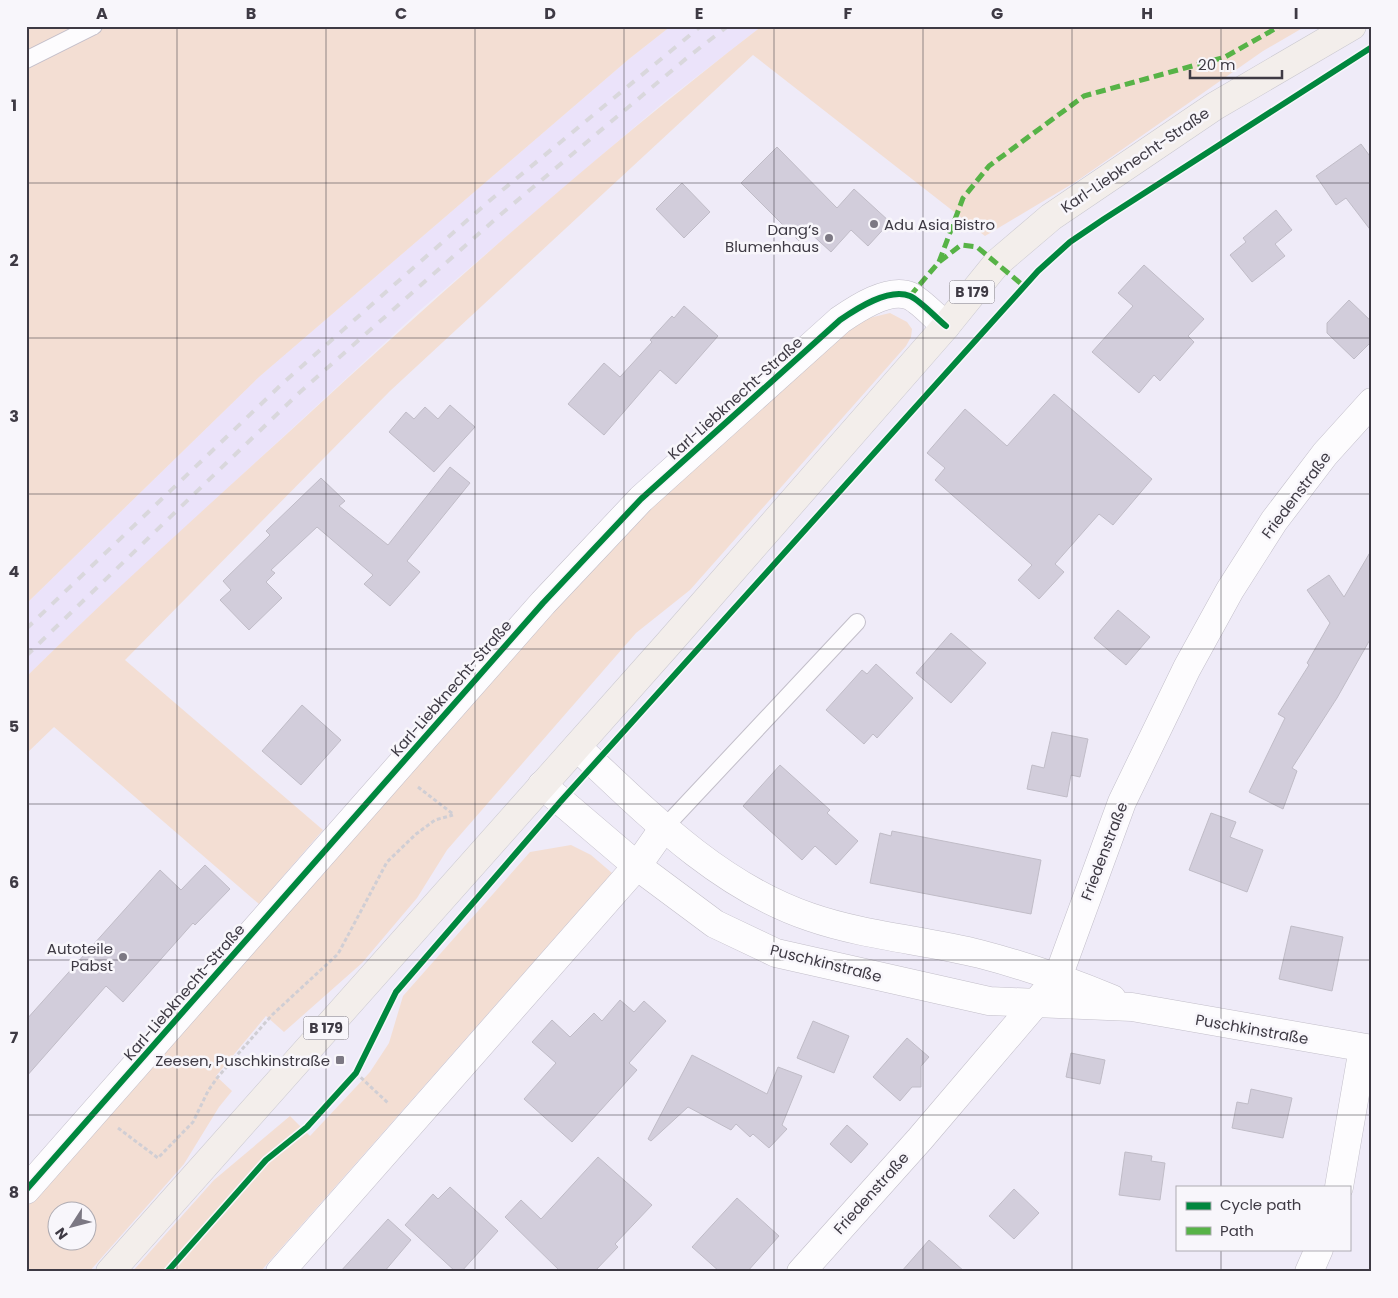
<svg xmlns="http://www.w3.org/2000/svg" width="1398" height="1298" viewBox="0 0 1398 1298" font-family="Poppins,sans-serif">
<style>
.built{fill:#ebe3fa}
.green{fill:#f3ded3;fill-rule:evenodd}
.building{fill:#d2cddb;stroke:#c0bcc7}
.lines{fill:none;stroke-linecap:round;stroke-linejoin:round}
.lane-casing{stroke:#c2bec9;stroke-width:18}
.street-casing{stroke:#c2bec9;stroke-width:29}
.primary-casing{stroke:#cbc9d0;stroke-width:29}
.path{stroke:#d0ced4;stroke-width:3;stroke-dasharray:4 2.5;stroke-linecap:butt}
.lane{stroke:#fdfcfe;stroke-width:16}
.street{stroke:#fdfcfe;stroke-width:28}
.primary{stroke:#f3eeeb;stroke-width:28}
.rail{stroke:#d9d7dc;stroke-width:4;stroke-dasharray:9 9;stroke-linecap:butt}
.quiet{stroke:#57b347;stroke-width:5;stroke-dasharray:10 5;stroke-linecap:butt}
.cycleway-casing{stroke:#f8f6fb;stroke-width:9}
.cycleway{stroke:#00873e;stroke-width:6}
.grid{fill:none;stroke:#3e3a44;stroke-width:1;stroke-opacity:0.55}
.poi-dot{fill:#7c7883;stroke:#f8f6fb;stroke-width:2}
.labels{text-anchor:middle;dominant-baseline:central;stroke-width:5;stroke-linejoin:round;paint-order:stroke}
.shield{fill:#f8f6fb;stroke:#76727b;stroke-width:1}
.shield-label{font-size:14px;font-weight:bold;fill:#3e3a44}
.street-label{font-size:15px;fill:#3e3a44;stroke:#f8f6fb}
.poi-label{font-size:15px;fill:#3e3a44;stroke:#f8f6fb;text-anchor:end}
.neatline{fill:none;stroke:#3e3a44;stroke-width:2}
.grid-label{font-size:16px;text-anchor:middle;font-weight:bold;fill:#3e3a44}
</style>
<rect width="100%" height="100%" fill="#efebf8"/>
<polygon class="built" points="671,26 762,26 664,102 419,311 84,621 26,677 26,604 259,377 629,59"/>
<g class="green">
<polygon points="26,26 671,26 629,59 259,377 26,604"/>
<path d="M762 26H1306L1263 51 1077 181 985 236 753 55 390 391 125 660 323 830 259 904 54 727 26 754V677C115 589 208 506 301 421 450 284 601 150 762 26Z"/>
<path d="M890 313 907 322 912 329 911 337 906 346 690 590 636 633 447 850 417 898 362 963 284 1032 266 1016 216 1076 232 1091 219 1107 184 1164 89 1272H26V1205L419 760 649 506 848 331 869 318ZM58 1210H88V1240H58Z"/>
<polygon points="571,845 591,855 612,873 260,1272 132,1272 214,1180 290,1116 310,1136 370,1072 389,1043 403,996 530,852"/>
</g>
<g class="building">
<polygon points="1361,144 1372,159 1372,232 1346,198 1336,205 1316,176"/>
<polygon points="777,147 837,208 854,189 890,222 868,246 851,230 831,252 808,231 799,241 741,183"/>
<polygon points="682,183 710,212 684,238 656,209"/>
<polygon points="1276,210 1292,230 1275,244 1285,256 1252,282 1230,255 1246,242 1243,238"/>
<polygon points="1144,265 1204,319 1188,336 1194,342 1160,381 1154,375 1139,393 1092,352 1133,306 1118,293"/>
<polygon points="1349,300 1372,322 1372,341 1354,359 1327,333 1327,323"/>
<polygon points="684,306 718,336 676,384 660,370 604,435 568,404 604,363 620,377 652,342 650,340 672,316 674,318"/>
<polygon points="1054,394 1152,479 1113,525 1099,514 1055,564 1064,572 1039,599 1018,580 1032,565 935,480 945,468 927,453 965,409 1007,446"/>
<polygon points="450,405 475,427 434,472 389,432 406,412 414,419 425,407 438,419"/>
<polygon points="450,467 470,483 407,561 420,572 390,606 364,584 373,575 317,527 271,570 275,573 266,582 282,598 249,630 220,600 231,590 223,581 270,535 266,531 321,478 345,501 339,506 388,545"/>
<polygon points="1372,549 1372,636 1337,698 1292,768 1297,771 1283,809 1249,792 1285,718 1278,714 1309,665 1307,663 1330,623 1307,590 1329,575 1344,597"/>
<polygon points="1118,610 1150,637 1126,665 1094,638"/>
<polygon points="951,633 986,663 951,703 916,673"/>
<polygon points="876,664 913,698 877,738 873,734 864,744 826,710 862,670 867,674"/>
<polygon points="302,705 341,740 301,785 262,751"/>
<polygon points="1052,732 1088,739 1080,777 1071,775 1067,797 1027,789 1032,765 1044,768"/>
<polygon points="780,765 830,810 827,813 858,841 836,865 815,846 802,860 743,806"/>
<polygon points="1211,813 1236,822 1230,837 1263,850 1247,892 1189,870"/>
<polygon points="892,831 1041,860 1031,914 870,883 880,833 891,836"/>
<polygon points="205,865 230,889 195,925 193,923 123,1002 106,986 26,1077 26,1020 160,870 181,890"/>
<polygon points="1291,926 1343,937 1332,991 1279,979"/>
<polygon points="620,1000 634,1012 644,1001 666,1021 629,1063 637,1070 572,1142 524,1099 556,1063 532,1042 552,1020 570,1037 594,1013 602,1021"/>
<polygon points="813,1021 849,1036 834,1073 797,1058"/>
<polygon points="907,1038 929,1057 921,1066 921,1087 912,1087 900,1101 873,1077"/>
<polygon points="1071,1053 1105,1060 1100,1084 1066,1077"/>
<polygon points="692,1055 767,1094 778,1067 802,1076 782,1125 787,1129 769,1148 753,1134 750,1137 736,1124 731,1130 688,1107 651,1141 648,1139"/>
<polygon points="1251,1089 1292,1098 1283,1138 1232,1128 1237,1102 1248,1104"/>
<polygon points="847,1125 868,1144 851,1163 830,1144"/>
<polygon points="1125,1152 1152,1156 1151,1161 1165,1163 1160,1200 1119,1195"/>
<polygon points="598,1157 652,1205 615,1244 618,1247 594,1272 561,1272 505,1217 521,1200 541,1219"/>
<polygon points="450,1187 498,1231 461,1272 456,1272 405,1225 433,1194 438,1199"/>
<polygon points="1014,1189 1039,1213 1014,1239 989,1216"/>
<polygon points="737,1198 779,1236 747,1272 720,1272 692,1247"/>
<polygon points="388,1219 411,1240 384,1272 340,1272"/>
<polygon points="929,1240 965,1272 901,1272"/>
</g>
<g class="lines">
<g class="lane-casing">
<g id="lane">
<polyline points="26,60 94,26"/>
<polyline points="663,829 857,622"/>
</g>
</g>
<g class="street-casing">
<g id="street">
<path d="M577 747C646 812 718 886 810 917 865 936 924 940 980 954 1026 966 1069 981 1112 999"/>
<polyline points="542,785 637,866 715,924 776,953 989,1001 1132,1007 1372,1049"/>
<polyline points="1339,1187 1363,1048"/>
<path d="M26 1190 543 603 641 499 840 320C856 309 889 287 910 296 921 301 937 319 946 326"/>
<polyline points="280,1272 637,866 663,829"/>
<polyline points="801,1272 920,1139 1058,977 1122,802 1187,668 1230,590 1274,521 1325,454 1372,402"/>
<polyline points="1309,1272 1319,1249"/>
</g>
</g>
<g class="primary-casing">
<polyline id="primary" points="110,1272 668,644 946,326 997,263 1051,217 1215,106 1352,26"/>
</g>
<g class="path">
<polyline points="418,787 453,814"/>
<polyline points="356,1073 388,1103"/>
<polyline points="118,1128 158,1158 193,1122 208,1091 217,1078 272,1015 338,954 387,862 416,834 435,820 453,815"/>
</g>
<use href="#lane" class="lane"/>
<use href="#street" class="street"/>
<use href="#primary" class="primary"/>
<g class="rail">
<polyline points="26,629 284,382 488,202 701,26"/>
<polyline points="26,656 299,393 500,215 688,57 728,26"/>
</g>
<g class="quiet">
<polyline points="939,262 963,198 989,166 1084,96 1225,57 1280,26"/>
<polyline points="910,296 939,262 961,245 977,247 1025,287"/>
</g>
<g class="cycleway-casing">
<g id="cycleway">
<path d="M26 1190 543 603 641 499 840 320C856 309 889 287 910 296 921 301 937 319 946 326"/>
<polyline points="167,1272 266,1160 307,1127 356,1073 396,992 561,801 1038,271 1070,242 1104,219 1372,47"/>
</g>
</g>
<use href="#cycleway" class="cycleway"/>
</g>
<path class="grid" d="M177 26V1272M326 26V1272M475 26V1272M624 26V1272M774 26V1272M923 26V1272M1072 26V1272M1221 26V1187M26 183H1372M26 338H1372M26 494H1372M26 649H1372M26 804H1372M26 960H1372M26 1115H1372M1221 1249V1272"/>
<g class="poi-dot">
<circle cx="874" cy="224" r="5"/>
<circle cx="829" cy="238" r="5"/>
<circle cx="123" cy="957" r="5"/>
<rect x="335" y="1055" width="10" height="10" rx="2.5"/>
</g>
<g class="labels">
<g class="shield">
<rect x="949.5" y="280.5" width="45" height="23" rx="4"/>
<rect x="303.5" y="1016.5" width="45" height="23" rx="4"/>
</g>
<g class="shield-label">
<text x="972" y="292">B 179</text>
<text x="326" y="1028">B 179</text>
</g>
<g class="street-label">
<text transform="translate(1135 160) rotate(-34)">Karl-Liebknecht-Straße</text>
<text transform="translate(735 398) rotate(-42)">Karl-Liebknecht-Straße</text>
<text transform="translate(1296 495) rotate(-53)">Friedenstraße</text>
<text transform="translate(451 688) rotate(-49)">Karl-Liebknecht-Straße</text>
<text transform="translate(1104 851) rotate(-69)">Friedenstraße</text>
<text transform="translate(826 963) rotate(14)">Puschkinstraße</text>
<text transform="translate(184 992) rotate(-49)">Karl-Liebknecht-Straße</text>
<text transform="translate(1252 1029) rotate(10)">Puschkinstraße</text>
<text transform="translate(871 1193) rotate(-48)">Friedenstraße</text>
</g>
<g class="poi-label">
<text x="884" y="224" text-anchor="start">Adu Asia Bistro</text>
<text x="819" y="229">Dang‘s<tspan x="819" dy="17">Blumenhaus</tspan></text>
<text x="113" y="948">Autoteile<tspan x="113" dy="17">Pabst</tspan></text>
<text x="330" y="1060">Zeesen, Puschkinstraße</text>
</g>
</g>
<rect width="1398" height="1298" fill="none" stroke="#f8f6fb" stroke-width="55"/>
<rect x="1176" y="1186" width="175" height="65" fill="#f8f6fb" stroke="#aeabb2"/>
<rect x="1186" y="1202" width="25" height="8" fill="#00873e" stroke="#aeabb2"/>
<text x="1220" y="1210" font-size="15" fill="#3e3a44">Cycle path</text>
<rect x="1186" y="1227" width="25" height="8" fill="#57b347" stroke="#aeabb2"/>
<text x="1220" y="1236" font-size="15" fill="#3e3a44">Path</text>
<g transform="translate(72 1226) rotate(234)"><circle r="24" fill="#f8f6fb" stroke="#aeabb2"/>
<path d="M0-4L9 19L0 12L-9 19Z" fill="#7c7883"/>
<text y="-8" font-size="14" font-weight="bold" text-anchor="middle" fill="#3e3a44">N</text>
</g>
<path d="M1190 70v8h92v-8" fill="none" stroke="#3e3a44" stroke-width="2.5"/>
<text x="1198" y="70" font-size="15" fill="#3e3a44" stroke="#f8f6fb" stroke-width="4" paint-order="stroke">20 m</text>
<rect x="28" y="28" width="1342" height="1242" class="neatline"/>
<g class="grid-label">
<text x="102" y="19">A</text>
<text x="251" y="19">B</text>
<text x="401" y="19">C</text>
<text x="550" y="19">D</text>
<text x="699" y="19">E</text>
<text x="848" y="19">F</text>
<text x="997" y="19">G</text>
<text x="1147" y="19">H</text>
<text x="1296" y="19">I</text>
<text x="14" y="111">1</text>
<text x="14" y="266">2</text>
<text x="14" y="422">3</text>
<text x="14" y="577">4</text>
<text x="14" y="732">5</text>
<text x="14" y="888">6</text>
<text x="14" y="1043">7</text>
<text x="14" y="1198">8</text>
</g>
</svg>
